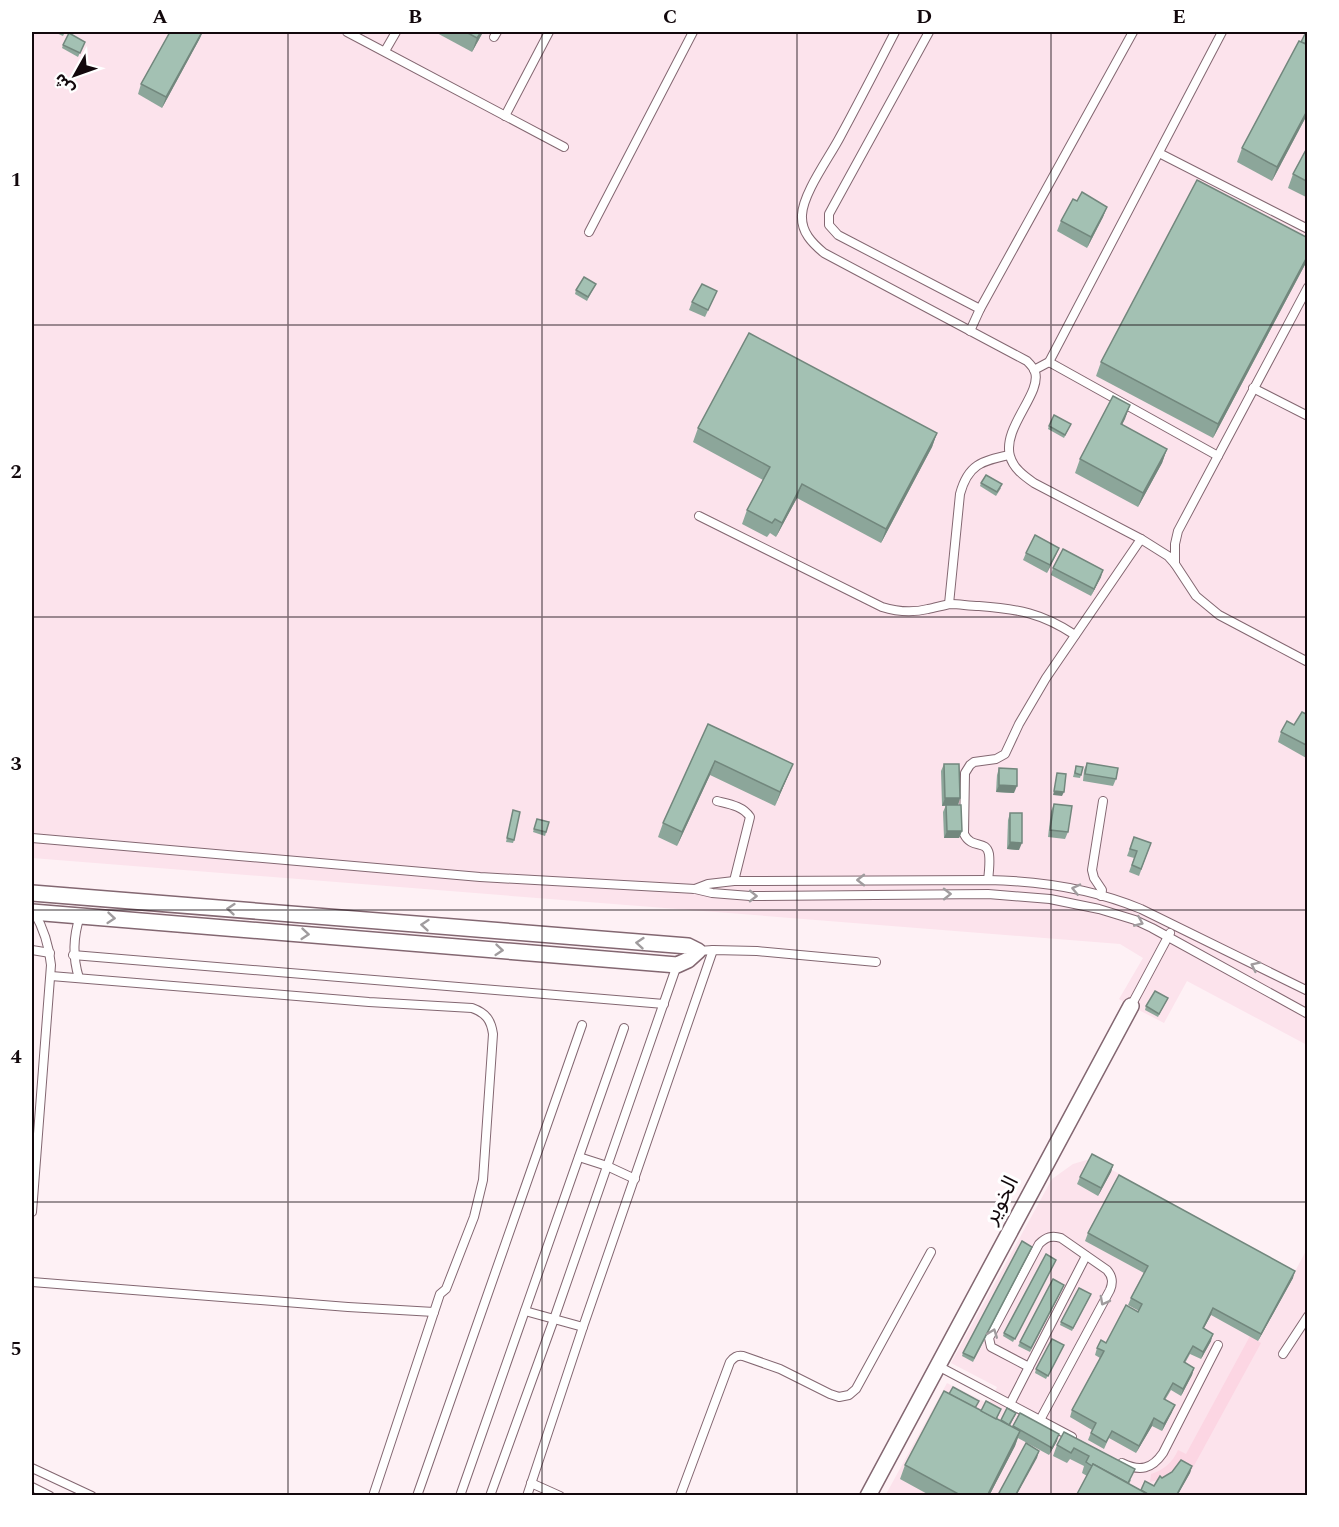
<svg xmlns="http://www.w3.org/2000/svg" width="1339" height="1527" viewBox="0 0 1339 1527" font-family="Spectral,'Noto Sans Arabic',serif">
<style>
.built{fill:#fce3ec}
.green{fill:#fcd6e3}
.lines{fill:none;stroke-linecap:round;stroke-linejoin:round}
.service-casing{stroke:#836771;stroke-width:10}
.minor-casing{stroke:#836771;stroke-width:18}
.service{stroke:#fff;stroke-width:8}
.minor{stroke:#fff;stroke-width:15}
.wall{fill:#8ca69a}
.shaded-wall{fill:#72877d}
.building{fill:#a3c1b3;stroke:#72877d;stroke-width:1.5}
.oneway{stroke:#a09c9e}
.grid{fill:none;stroke:#12080c;stroke-width:1.5;stroke-opacity:0.55}
.labels{text-anchor:middle;dominant-baseline:central;stroke-width:6;stroke-linejoin:round;paint-order:stroke}
.street-label{font-size:22px;fill:#12080c;stroke:#fff}
.neatline{fill:none;stroke:#12080c;stroke-width:2}
.grid-label{font-size:20px;text-anchor:middle;font-weight:bold;fill:#12080c}
</style>
<rect width="100%" height="100%" fill="#fef1f5"/>
<g class="built">
<polygon points="32,32 1307,32 1307,1045 1187,981 1164,1023 1131,1006 1119,999 1143,958 1120,944 32,858"/>
<polygon points="1090,1159 1120,1174 1117,1181 1292,1277 1307,1249 1307,1495 885,1496 947,1383 989,1404 997,1387 951,1363 1052,1179 1073,1164"/>
</g>
<path class="green" d="M1250 1336 1261 1343 1190 1473 1178 1467C1170 1475 1162 1480 1150 1482L1151 1474C1164 1470 1173 1462 1178 1450L1186 1454Z"/>
<g class="lines">
<g class="service-casing">
<g id="service">
<polyline points="347,32 564,147"/>
<path d="M895 32C877 67 859 102 840 137 829 158 803 193 802 215 801 232 812 243 824 253L1027 361C1030 364 1034 368 1035 372 1042 393 1002 428 1010 456 1013 468 1024 476 1034 483L1141 539 1168 556 1175 564"/>
<polyline points="929,32 829,214 829,225 838,235 980,309"/>
<polyline points="494,37 497,32"/>
<polyline points="385,51 396,32"/>
<polyline points="505,116 549,32"/>
<polyline points="1159,153 1308,229"/>
<polyline points="589,232 693,32"/>
<polyline points="1308,287 1178,531 1175,544 1175,564 1196,596 1219,615 1308,662"/>
<polyline points="970,331 980,309 1133,32"/>
<polyline points="1049,362 1218,456"/>
<polyline points="1034,370 1049,362 1222,32"/>
<polyline points="1253,388 1308,416"/>
<path d="M699 516 882 607C898 612 912 613 928 609 935 608 943 605 951 604 960 604 969 606 979 606 1018 609 1042 613 1075 635"/>
<path d="M949 604 960 494C968 464 982 461 1009 455"/>
<path d="M717 801C729 804 743 806 750 817L734 881"/>
<polyline points="32,838 480,877 695,889 712,893 750,896 988,894 1050,899 1099,909 1135,920 1152,928 1308,1014"/>
<path d="M988 880C989 872 990 862 989 854 986 839 972 850 964 834L965 773 970 765 974 762 996 759 1005 754 1019 724 1046 678 1141 539"/>
<path d="M695 889 708 884 734 881 988 880C1040 881 1093 889 1141 909L1308 991"/>
<polyline points="1101,896 1102,890 1094,878 1092,870 1103,801"/>
<polyline points="32,950 50,953"/>
<polyline points="698,951 713,950 757,951 876,962"/>
<polyline points="73,955 664,1004"/>
<path d="M51 976 369 1002 472 1008C486 1013 491 1020 493 1034L483 1180 474 1217 446 1289 440 1294 373 1496"/>
<path d="M79 978C72 956 73 937 80 916"/>
<polyline points="1131,1006 1170,933"/>
<polyline points="579,1157 607,1166 635,1179"/>
<path d="M32 1212 51 965C49 945 44 929 34 912"/>
<polyline points="32,1282 348,1307 434,1312"/>
<polyline points="525,1311 583,1327"/>
<polyline points="1283,1354 1308,1316"/>
<polyline points="938,1366 1072,1437"/>
<path d="M1029 1367 991 1347 989 1338 1039 1244C1046 1237 1052 1235 1061 1238L1107 1270C1113 1277 1113 1283 1110 1290L1040 1420"/>
<polyline points="1010,1404 1086,1256"/>
<path d="M1122 1463C1140 1472 1152 1469 1163 1453L1218 1345"/>
<polyline points="32,1468 92,1496"/>
<polyline points="531,1483 560,1496"/>
<polyline points="32,1487 50,1496"/>
<polyline points="417,1496 582,1025"/>
<polyline points="460,1496 624,1028"/>
<polyline points="490,1496 554,1319 677,965"/>
<polyline points="527,1496 583,1327 713,950"/>
<path d="M680 1496 730 1362C734 1357 737 1355 743 1356L780 1369 830 1394 839 1397 849 1395 856 1389 931 1252"/>
</g>
</g>
<g class="minor-casing">
<g id="minor">
<polyline points="32,893 688,946 698,951 688,960 677,965 32,912"/>
<polyline points="868,1496 1131,1006"/>
</g>
</g>
<use href="#service" class="service"/>
<use href="#minor" class="minor"/>
</g>
<g class="wall">
<polygon points="54,32 65,32 63,36"/>
<polygon points="170,32 203,32 200,38 162,108 138,94 141,84"/>
<polygon points="435,32 483,32 472,52"/>
<polygon points="1308,32 1308,113 1272,181 1237,162 1242,148"/>
<polygon points="85,42 78,57 62,48 63,45"/>
<polygon points="1308,146 1308,198 1288,188 1293,174"/>
<polygon points="1077,201 1107,207 1103,217 1087,248 1057,231 1061,221"/>
<polygon points="1308,238 1308,259 1213,438 1096,376 1101,362"/>
<polygon points="594,287 587,301 575,294 576,290"/>
<polygon points="717,291 705,317 689,310 692,302"/>
<polygon points="1130,405 1122,425 1167,449 1162,463 1138,507 1075,473 1080,459"/>
<polygon points="1071,424 1064,438 1048,429 1049,426"/>
<polygon points="698,428 937,433 932,447 881,543 797,498 776,537 770,533 767,537 742,524 747,510 763,480 693,442"/>
<polygon points="981,483 1001,488 996,496 980,486"/>
<polygon points="1059,548 1047,573 1023,560 1026,553"/>
<polygon points="1053,568 1101,577 1091,596 1051,575"/>
<polygon points="1308,715 1308,759 1278,742 1281,732 1294,725"/>
<polygon points="708,724 793,764 775,806 710,775 677,846 658,837 663,823"/>
<polygon points="1087,763 1116,779 1113,786 1083,781 1084,770"/>
<polygon points="944,764 960,798 958,805 962,831 959,838 944,838 943,812 946,805 942,806 941,771"/>
<polygon points="1076,766 1081,775 1080,778 1073,777"/>
<polygon points="999,768 1014,793 996,792 997,775"/>
<polygon points="1054,804 1068,832 1065,839 1048,837 1051,811"/>
<polygon points="513,810 514,840 513,843 506,842"/>
<polygon points="1010,813 1019,850 1007,849 1008,820"/>
<polygon points="537,819 549,822 545,836 533,832"/>
<polygon points="1134,837 1151,843 1139,876 1129,872 1134,858 1127,856"/>
<polygon points="1168,998 1158,1017 1145,1010 1146,1006"/>
<polygon points="1113,1165 1111,1172 1098,1196 1077,1184 1080,1177"/>
<polygon points="1088,1233 1293,1278 1258,1341 1211,1315 1204,1328 1211,1341 1201,1359 1190,1354 1185,1363 1194,1368 1192,1375 1181,1396 1171,1390 1165,1400 1172,1412 1162,1431 1152,1426 1136,1453 1109,1438 1104,1449 1088,1440 1092,1430 1070,1417 1072,1410 1100,1358 1095,1355 1097,1348 1106,1343 1139,1311 1128,1305 1131,1298 1144,1273 1085,1241"/>
<polygon points="1031,1250 973,1362 962,1356 963,1353"/>
<polygon points="1056,1260 1013,1342 1003,1336 1004,1333"/>
<polygon points="1063,1288 1030,1352 1018,1346 1020,1342"/>
<polygon points="1091,1294 1072,1331 1060,1325 1061,1322"/>
<polygon points="1064,1345 1046,1379 1035,1373 1036,1369"/>
<polygon points="976,1408 981,1411 1001,1409 997,1419 1000,1421 1016,1413 1010,1426 1012,1427 1020,1413 1057,1441 1049,1455 1018,1438 1015,1446 989,1496 931,1496 900,1479 905,1465"/>
<polygon points="1064,1432 1131,1480 1129,1484 1141,1490 1154,1486 1162,1478 1192,1466 1190,1473 1177,1496 1076,1496 1087,1476 1082,1473 1084,1466 1070,1459 1067,1463 1053,1456 1057,1445"/>
</g>
<g class="shaded-wall">
<polygon points="202,32 200,38 162,108 166,97"/>
<polygon points="481,32 483,32 472,52 477,38"/>
<polygon points="1308,109 1308,113 1272,181 1277,167"/>
<polygon points="1107,207 1103,217 1087,248 1091,237"/>
<polygon points="1308,255 1308,259 1213,438 1218,424"/>
<polygon points="1130,405 1125,419 1115,438 1121,424"/>
<polygon points="937,433 932,447 881,543 886,529"/>
<polygon points="1167,449 1162,463 1138,507 1143,493"/>
<polygon points="802,484 797,498 776,537 782,523"/>
<polygon points="1059,548 1056,555 1047,573 1050,565"/>
<polygon points="1103,570 1101,577 1091,596 1094,589"/>
<polygon points="715,761 710,775 677,846 682,832"/>
<polygon points="793,764 775,806 780,792"/>
<polygon points="999,785 1017,786 1014,793 996,792"/>
<polygon points="1054,791 1064,792 1062,796 1053,795"/>
<polygon points="945,798 960,798 958,805 942,806"/>
<polygon points="947,831 962,831 959,838 944,838"/>
<polygon points="1010,842 1022,843 1019,850 1007,849"/>
<polygon points="1113,1165 1111,1172 1098,1196 1101,1188"/>
<polygon points="1295,1271 1293,1278 1258,1341 1261,1334"/>
<polygon points="1213,1308 1211,1315 1200,1335 1203,1328"/>
<polygon points="1213,1334 1211,1341 1201,1359 1203,1352"/>
<polygon points="1194,1368 1192,1375 1181,1396 1183,1389"/>
<polygon points="1175,1405 1172,1412 1162,1431 1164,1424"/>
<polygon points="1154,1418 1152,1426 1136,1453 1139,1446"/>
<polygon points="1020,1431 1015,1446 989,1496 987,1496"/>
<polygon points="1059,1434 1057,1441 1049,1455 1052,1448"/>
<polygon points="1039,1451 1037,1458 1016,1496 1015,1496"/>
<polygon points="1192,1466 1190,1473 1177,1496 1176,1496"/>
</g>
<g class="building">
<polygon points="170,32 202,32 166,97 141,84"/>
<polygon points="466,32 481,32 477,38"/>
<polygon points="1306,32 1308,32 1308,45 1301,42"/>
<polygon points="69,33 85,42 80,53 63,45"/>
<polygon points="1299,41 1308,45 1308,109 1277,167 1242,148"/>
<polygon points="1308,146 1308,182 1293,174"/>
<polygon points="1197,180 1308,238 1308,255 1218,424 1101,362"/>
<polygon points="1082,192 1107,207 1091,237 1061,221 1073,199 1077,201"/>
<polygon points="584,277 596,284 588,297 576,290"/>
<polygon points="702,284 717,291 708,310 692,302"/>
<polygon points="749,333 937,433 886,529 802,484 782,523 775,519 772,523 747,510 770,467 698,428"/>
<polygon points="1113,396 1130,405 1121,424 1167,449 1143,493 1080,459"/>
<polygon points="1054,415 1071,424 1065,435 1049,426"/>
<polygon points="986,475 1002,484 997,492 981,483"/>
<polygon points="1035,535 1059,548 1050,565 1026,553"/>
<polygon points="1063,549 1103,570 1094,589 1053,568"/>
<polygon points="1302,712 1308,715 1308,746 1281,732 1287,721 1294,725"/>
<polygon points="708,724 793,764 780,792 715,761 682,832 663,823"/>
<polygon points="1087,763 1118,768 1116,779 1085,774"/>
<polygon points="944,764 959,764 960,798 945,798"/>
<polygon points="1076,766 1083,767 1081,775 1075,773"/>
<polygon points="999,768 1017,769 1017,786 999,785"/>
<polygon points="1057,773 1066,774 1064,792 1054,791"/>
<polygon points="1054,804 1072,806 1068,832 1050,830"/>
<polygon points="946,805 961,805 962,831 947,831"/>
<polygon points="513,810 520,812 514,840 507,838"/>
<polygon points="1010,813 1022,813 1022,843 1010,842"/>
<polygon points="537,819 549,822 546,832 534,829"/>
<polygon points="1134,837 1151,843 1141,869 1132,865 1137,851 1130,849"/>
<polygon points="1155,991 1168,998 1159,1014 1146,1006"/>
<polygon points="1092,1154 1113,1165 1101,1188 1080,1177"/>
<polygon points="1119,1175 1295,1271 1261,1334 1213,1308 1203,1328 1213,1334 1203,1352 1193,1346 1184,1362 1194,1368 1183,1389 1173,1383 1164,1399 1175,1405 1164,1424 1154,1418 1139,1446 1112,1431 1106,1442 1091,1433 1096,1423 1072,1410 1104,1351 1097,1348 1101,1340 1106,1343 1126,1305 1138,1312 1142,1304 1131,1298 1148,1266 1088,1233"/>
<polygon points="1022,1241 1032,1247 974,1358 963,1353"/>
<polygon points="1046,1254 1056,1260 1015,1339 1004,1333"/>
<polygon points="1053,1279 1064,1285 1031,1348 1020,1342"/>
<polygon points="1079,1288 1091,1294 1073,1328 1061,1322"/>
<polygon points="1052,1339 1064,1345 1048,1376 1036,1369"/>
<polygon points="953,1387 979,1401 975,1408 949,1394"/>
<polygon points="944,1391 1020,1431 987,1496 962,1496 905,1465"/>
<polygon points="986,1401 1001,1409 996,1419 981,1411"/>
<polygon points="1007,1408 1016,1413 1009,1425 1001,1420"/>
<polygon points="1020,1413 1059,1434 1052,1448 1013,1426"/>
<polygon points="1064,1432 1135,1469 1128,1483 1093,1464 1092,1466 1086,1462 1089,1456 1074,1448 1071,1453 1057,1445"/>
<polygon points="1026,1443 1039,1451 1015,1496 1004,1496 999,1493"/>
<polygon points="1181,1460 1192,1466 1176,1496 1151,1496 1141,1490 1145,1481 1154,1486 1160,1476 1162,1478 1172,1472"/>
<polygon points="1093,1464 1151,1496 1076,1496"/>
</g>
<defs><path id="oneway-chevron" d="M-2-3.5L2.5 0L-2 3.5" fill="none" stroke-width="1.6" stroke-linecap="round" stroke-linejoin="round" transform="scale(1.5)"/></defs>
<g class="oneway">
<use href="#oneway-chevron" transform="translate(861 880) rotate(180)"/>
<use href="#oneway-chevron" transform="translate(1076 889) rotate(-167)"/>
<use href="#oneway-chevron" transform="translate(947 894) rotate(-1)"/>
<use href="#oneway-chevron" transform="translate(753 896) rotate(1)"/>
<use href="#oneway-chevron" transform="translate(231 909) rotate(-175)"/>
<use href="#oneway-chevron" transform="translate(111 918) rotate(5)"/>
<use href="#oneway-chevron" transform="translate(1139 922) rotate(23)"/>
<use href="#oneway-chevron" transform="translate(425 925) rotate(-175)"/>
<use href="#oneway-chevron" transform="translate(305 934) rotate(5)"/>
<use href="#oneway-chevron" transform="translate(640 943) rotate(-175)"/>
<use href="#oneway-chevron" transform="translate(499 950) rotate(5)"/>
<use href="#oneway-chevron" transform="translate(1255 966) rotate(-154)"/>
<use href="#oneway-chevron" transform="translate(1104 1301) rotate(118)"/>
<use href="#oneway-chevron" transform="translate(993 1333) rotate(-69)"/>
</g>
<path class="grid" d="M288 32V1496M542 32V1496M797 32V1496M1051 32V1496M32 325H1308M32 617H1308M32 910H1308M32 1202H1308"/>
<g class="labels">
<g class="street-label">
<text transform="translate(1001 1200) rotate(-62)">الخوير</text>
</g>
</g>
<rect width="1339" height="1527" fill="none" stroke="#ffffff" stroke-width="66"/>
<g transform="translate(75 75) rotate(230)" stroke="#ffffff" stroke-width="4.5" paint-order="stroke">
<path d="M0-4.5L10 22L0 15L-10 22Z" fill="#12080c"/>
<text y="-9" font-size="16" font-weight="bold" text-anchor="middle" fill="#12080c">ش</text>
</g>
<rect x="33" y="33" width="1273" height="1461" class="neatline"/>
<g class="grid-label">
<text x="160" y="23">A</text>
<text x="415" y="23">B</text>
<text x="670" y="23">C</text>
<text x="924" y="23">D</text>
<text x="1179" y="23">E</text>
<text x="16" y="186">1</text>
<text x="16" y="478">2</text>
<text x="16" y="770">3</text>
<text x="16" y="1063">4</text>
<text x="16" y="1355">5</text>
</g>
</svg>
